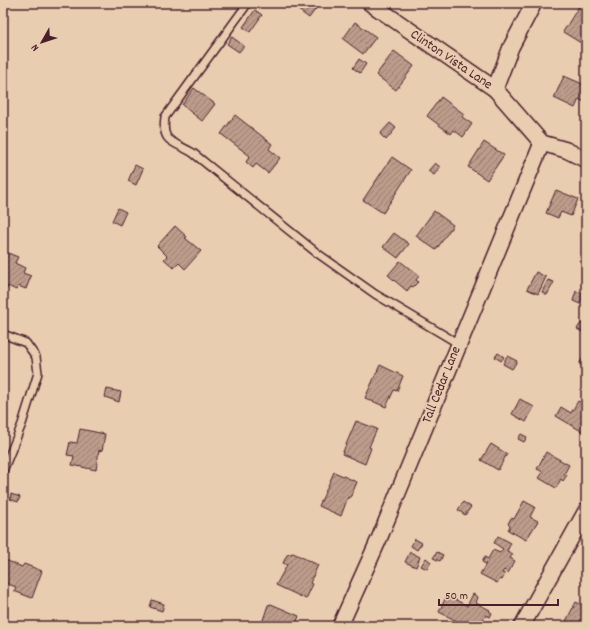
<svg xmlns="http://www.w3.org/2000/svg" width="589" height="629" viewBox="0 0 589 629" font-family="Dekko,sans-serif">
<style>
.building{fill:url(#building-hatch);stroke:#4a1f2b}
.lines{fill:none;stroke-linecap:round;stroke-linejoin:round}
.service-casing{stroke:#4a1f2b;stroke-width:10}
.minor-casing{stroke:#4a1f2b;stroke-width:18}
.service{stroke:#e9cdb0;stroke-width:7}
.minor{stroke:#e9cdb0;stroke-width:15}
.labels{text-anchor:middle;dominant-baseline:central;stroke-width:4;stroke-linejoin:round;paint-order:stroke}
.street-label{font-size:14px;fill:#4a1f2b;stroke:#e9cdb0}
</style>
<defs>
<pattern id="building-hatch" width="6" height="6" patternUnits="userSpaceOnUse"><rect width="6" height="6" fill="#bc9c8b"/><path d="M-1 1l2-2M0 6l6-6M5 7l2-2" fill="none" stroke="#9b7f72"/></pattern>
</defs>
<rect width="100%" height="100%" fill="#e9cdb0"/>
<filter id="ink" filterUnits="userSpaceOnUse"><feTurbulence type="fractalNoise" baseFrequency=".025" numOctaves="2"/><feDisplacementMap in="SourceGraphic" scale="8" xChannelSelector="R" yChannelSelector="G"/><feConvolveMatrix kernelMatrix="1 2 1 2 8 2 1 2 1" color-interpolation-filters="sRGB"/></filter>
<g filter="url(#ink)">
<g class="building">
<polygon points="289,3 320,3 309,18"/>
<polygon points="581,3 586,3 586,35 581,43 563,32"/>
<polygon points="255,10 262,15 250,32 243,27"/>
<polygon points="355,22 376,37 363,54 343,39"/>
<polygon points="232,37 244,46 239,52 227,44"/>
<polygon points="394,51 414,66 396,90 376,75"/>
<polygon points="359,59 366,64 360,73 353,68"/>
<polygon points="564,76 585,85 586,83 586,103 579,99 575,108 554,98"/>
<polygon points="194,88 215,104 202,121 182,105"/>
<polygon points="441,97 464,114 462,117 472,124 463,137 454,130 451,134 427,116"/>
<polygon points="235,115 272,144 269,149 280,158 268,173 256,164 253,168 246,162 250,156 221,134"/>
<polygon points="390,123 396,128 386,140 380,134"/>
<polygon points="484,142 504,155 487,180 468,167"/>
<polygon points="392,157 411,170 383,213 363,200"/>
<polygon points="435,163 440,167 434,175 428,171"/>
<polygon points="135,165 143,169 136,185 128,181"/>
<polygon points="556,190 578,199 571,216 561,212 558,218 546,213"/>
<polygon points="118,208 126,212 120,225 112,221"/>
<polygon points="434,211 453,225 436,250 416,236"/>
<polygon points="175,226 187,237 185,238 201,251 185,269 179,263 174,268 164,259 167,256 157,246"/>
<polygon points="394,233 409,244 398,258 383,247"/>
<polygon points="3,251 18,257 15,263 25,268 23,273 31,276 26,289 18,286 16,290 8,286 7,289 3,287"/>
<polygon points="400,261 419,276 416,280 418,282 413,287 411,286 407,291 388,275"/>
<polygon points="536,272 546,277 538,294 527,289"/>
<polygon points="548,280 554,282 547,295 542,292"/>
<polygon points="576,291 583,293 580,304 573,301"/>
<polygon points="581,323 586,326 584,333 577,329"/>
<polygon points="498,353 504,357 501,361 495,357"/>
<polygon points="507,356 517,361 512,369 503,364"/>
<polygon points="584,356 586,357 586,368 579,364"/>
<polygon points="380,365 403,376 397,391 394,390 386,407 365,398"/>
<polygon points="107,389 121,392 119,402 105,397"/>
<polygon points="520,399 534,407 526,422 512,414"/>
<polygon points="578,401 586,405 586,427 583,432 556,416 561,407 571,413"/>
<polygon points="356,421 377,429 369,447 371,448 365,464 342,454"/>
<polygon points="80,429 105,434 102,451 99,450 96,470 72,465 74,456 67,455 70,442 77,443"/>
<polygon points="521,434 527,437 524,442 518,439"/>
<polygon points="491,444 507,454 498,470 481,460"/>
<polygon points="546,452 569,465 564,474 567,475 563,481 561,479 556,488 539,478 543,472 537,469"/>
<polygon points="334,472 357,482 350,498 348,497 341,516 319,506"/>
<polygon points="11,494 20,497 18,502 10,499"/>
<polygon points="524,501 535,507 530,517 538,521 526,540 508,530 510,526 508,524 511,518 514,519"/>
<polygon points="463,502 471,507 465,515 458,510"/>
<polygon points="498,536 511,543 507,551 513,554 510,558 515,561 508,573 504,570 502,573 505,574 502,580 500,579 497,583 480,574 486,564 482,562 485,557 488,559 493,550 500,553 503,549 494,543"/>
<polygon points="415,539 422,543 417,550 411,546"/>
<polygon points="410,552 420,557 416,567 405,562"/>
<polygon points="437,552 443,555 440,561 433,558"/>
<polygon points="293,553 318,565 310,583 313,584 306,599 276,585 287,565 283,563 287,555"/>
<polygon points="426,558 431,562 427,569 421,566"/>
<polygon points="3,559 22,567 24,564 42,571 32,598 14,591 16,587 3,582"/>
<polygon points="473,594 478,597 476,603 490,610 489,611 492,613 490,617 486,615 480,626 467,626 439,612 447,595 467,606"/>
<polygon points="152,600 164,604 162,611 150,607"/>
<polygon points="576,602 586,607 586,626 574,626 566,621"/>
<polygon points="271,604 299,616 295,626 256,626 257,624 262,623 268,605"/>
</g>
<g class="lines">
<g class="service-casing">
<g id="service">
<path d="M248 3 165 117C161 144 174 141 193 153L317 253 375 294 459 344"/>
<polyline points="3,334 26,343 36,357 38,373 22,424 3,471"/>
</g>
</g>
<g class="minor-casing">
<g id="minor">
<polyline points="370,3 495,89 542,143 566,150 586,160"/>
<polyline points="495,89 511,47 534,3"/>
<polyline points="340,626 379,539 542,143"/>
<polyline points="522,626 586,511"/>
</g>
</g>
<use href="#service" class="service"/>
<use href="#minor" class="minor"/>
</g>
</g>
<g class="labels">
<g class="street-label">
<text transform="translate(451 60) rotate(34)">Clinton Vista Lane</text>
<text transform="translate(442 385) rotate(-68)">Tall Cedar Lane</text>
</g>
</g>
<rect width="589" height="629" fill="none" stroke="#e9cdb0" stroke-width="16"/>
<rect x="8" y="8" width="573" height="613" fill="none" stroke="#4a1f2b" stroke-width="1.5" filter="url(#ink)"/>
<g transform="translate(42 42) rotate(231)" stroke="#e9cdb0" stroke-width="3" paint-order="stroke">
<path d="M0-3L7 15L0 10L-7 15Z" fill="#4a1f2b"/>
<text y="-6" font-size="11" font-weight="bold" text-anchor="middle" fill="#4a1f2b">N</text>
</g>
<path d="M439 599v6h119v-6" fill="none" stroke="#4a1f2b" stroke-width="2"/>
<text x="445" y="599" font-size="12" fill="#4a1f2b" stroke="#e9cdb0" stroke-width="3" paint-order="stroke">50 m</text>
</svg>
